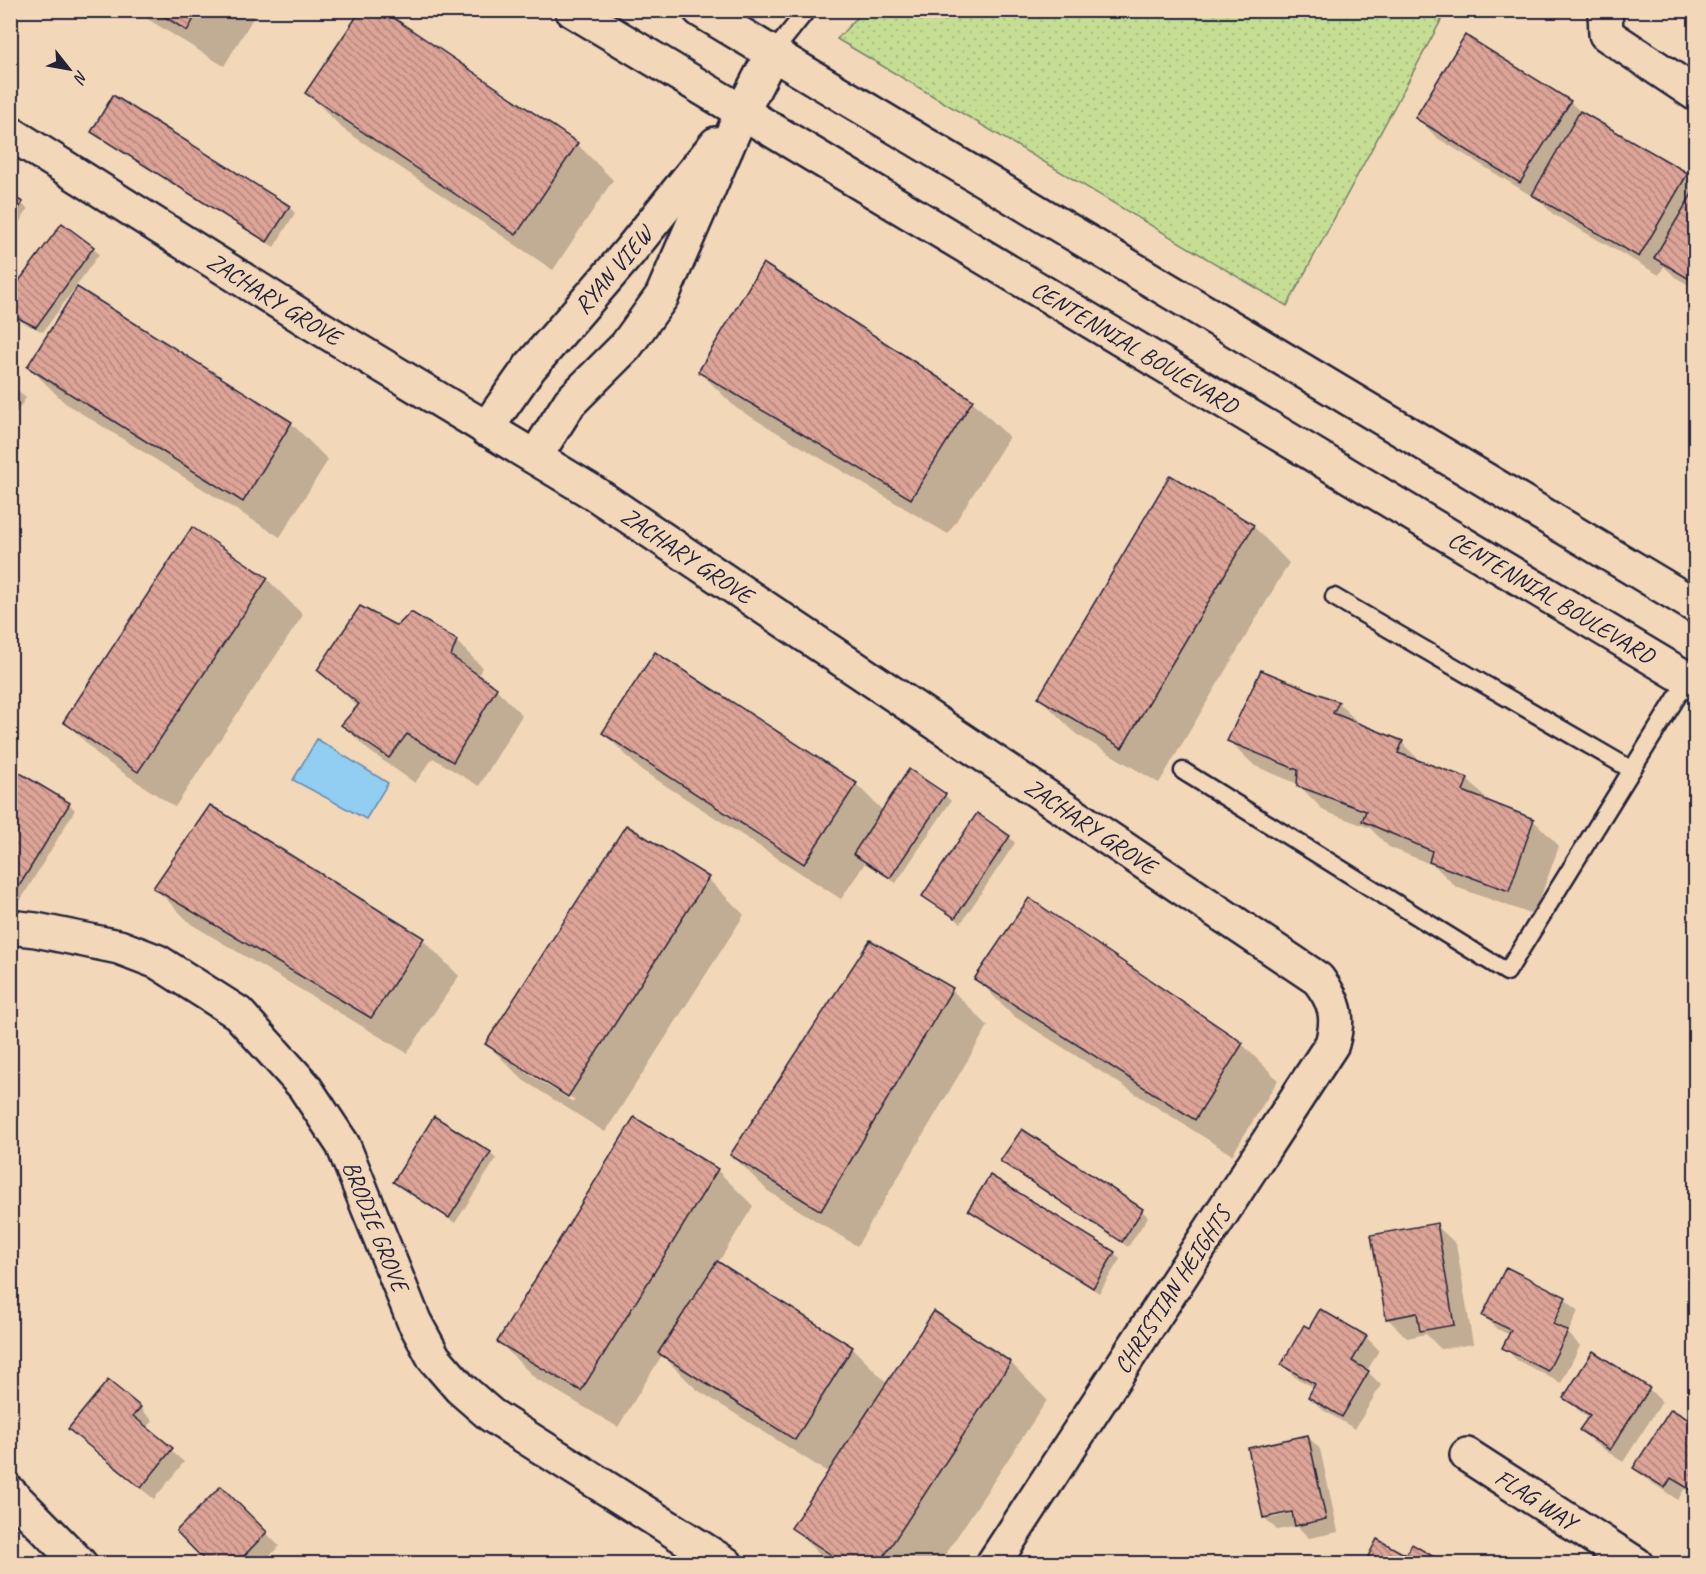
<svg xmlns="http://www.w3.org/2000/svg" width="1706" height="1574" viewBox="0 0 1706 1574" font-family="Caveat,sans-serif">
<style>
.grass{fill:url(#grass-dots);stroke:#748068;stroke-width:1.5}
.water{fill:#92cef2;stroke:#6589a9;stroke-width:1.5}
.shadow{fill:#0003;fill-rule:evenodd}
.building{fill:url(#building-back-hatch);stroke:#22223b;stroke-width:1.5}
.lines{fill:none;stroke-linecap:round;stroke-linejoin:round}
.lane-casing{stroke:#22223b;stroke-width:21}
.street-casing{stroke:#22223b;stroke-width:38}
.secondary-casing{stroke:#22223b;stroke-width:38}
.lane{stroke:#f2d7b9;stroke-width:16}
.street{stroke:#f2d7b9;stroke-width:33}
.secondary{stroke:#f2d7b9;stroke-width:33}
.labels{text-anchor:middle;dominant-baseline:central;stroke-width:6;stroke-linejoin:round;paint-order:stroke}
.street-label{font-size:24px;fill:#22223b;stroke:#f2d7b9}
</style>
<defs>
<pattern id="grass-dots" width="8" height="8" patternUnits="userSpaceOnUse" patternTransform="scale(1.5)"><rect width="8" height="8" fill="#c5de94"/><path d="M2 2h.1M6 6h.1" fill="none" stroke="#a9be80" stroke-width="1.8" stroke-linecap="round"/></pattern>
<pattern id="building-back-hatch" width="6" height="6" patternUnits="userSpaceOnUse" patternTransform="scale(1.5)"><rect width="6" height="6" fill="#dda497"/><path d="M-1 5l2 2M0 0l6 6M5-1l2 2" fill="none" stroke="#b3857c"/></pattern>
</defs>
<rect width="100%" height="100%" fill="#f2d7b9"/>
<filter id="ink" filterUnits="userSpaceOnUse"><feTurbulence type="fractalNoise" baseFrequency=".0167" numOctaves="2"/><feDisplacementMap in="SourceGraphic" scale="12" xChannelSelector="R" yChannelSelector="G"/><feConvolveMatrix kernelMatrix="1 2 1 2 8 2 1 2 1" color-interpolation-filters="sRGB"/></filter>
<g filter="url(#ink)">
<polygon class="grass" points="864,10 1446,10 1446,11 1287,306 837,39"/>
<polygon class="water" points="317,739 388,783 366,819 293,780"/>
<g class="shadow">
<polygon points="133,10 258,10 224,66"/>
<polygon points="307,92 577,144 613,180 553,270 343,129"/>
<polygon points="1570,102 1582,113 1687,174 1696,183 1696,289 1675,277 1664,266 1659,275 1553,214 1540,201 1436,137 1417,117"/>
<polygon points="93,131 289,207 295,213 274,247 99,137"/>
<polygon points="10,196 28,209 10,237"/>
<polygon points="93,248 99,254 43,332 10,316 10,296"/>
<polygon points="77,289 291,423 328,460 280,537 65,403 29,367"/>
<polygon points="700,372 972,401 1009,437 948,534 736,408"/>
<polygon points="10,383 26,398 10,421"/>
<polygon points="1253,526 1289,563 1159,783 1076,734 1040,698"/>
<polygon points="267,579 303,615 175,807 101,758 65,721"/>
<polygon points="411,614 456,641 482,667 478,677 496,689 522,715 479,786 433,758 415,783 368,750 343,725 358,707 319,670 397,628"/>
<polygon points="1261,672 1339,703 1361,726 1402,743 1422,763 1467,779 1492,804 1533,820 1559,846 1534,915 1456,887 1435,866 1389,847 1370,828 1324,811 1298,784 1255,766 1229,741"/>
<polygon points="604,733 856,784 883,811 945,795 951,801 896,883 865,863 841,899 640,769"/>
<polygon points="10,768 69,804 75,810 17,906 10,903"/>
<polygon points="1009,837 1015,843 961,923 924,895"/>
<path d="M708 879 744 915 605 1132 523 1080 487 1044ZM527 1069 575 1100 573 1102 527 1073Z"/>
<polygon points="155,888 423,940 459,976 407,1053 191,924"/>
<polygon points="976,978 1242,1044 1278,1080 1232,1155 1012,1015"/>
<polygon points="952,990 988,1026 857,1246 768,1191 732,1155"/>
<polygon points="1022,1131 1142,1211 1148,1217 1128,1247 1008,1167 1002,1161"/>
<polygon points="490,1153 496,1159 455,1223 400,1187 394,1181"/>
<polygon points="717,1170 753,1206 718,1263 852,1348 888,1384 934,1313 1011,1363 1047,1400 939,1564 829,1564 793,1528 829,1473 696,1389 662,1355 618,1427 535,1378 499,1342"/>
<polygon points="970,1210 1114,1253 1120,1259 1099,1293 976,1216"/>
<polygon points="1436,1225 1456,1244 1473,1344 1441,1349 1426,1334 1407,1338 1387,1318"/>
<polygon points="1565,1299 1578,1311 1568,1333 1580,1346 1561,1383 1517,1360 1504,1347 1510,1335 1497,1329 1484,1316"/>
<polygon points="1309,1330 1366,1337 1379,1350 1367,1371 1381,1385 1355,1429 1323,1410 1310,1397 1315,1388 1295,1377 1282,1364"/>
<polygon points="1649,1389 1662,1402 1623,1462 1594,1443 1581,1430 1589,1418 1578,1410 1565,1397"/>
<polygon points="140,1408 153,1421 146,1429 184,1462 154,1499 83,1442 70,1429"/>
<polygon points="1696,1426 1696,1497 1684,1489 1678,1500 1648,1480 1635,1467"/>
<path d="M1307 1436 1320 1449 1338 1532 1309 1538 1297 1526 1277 1530 1264 1517ZM1299 1509V1512L1272 1518V1515Z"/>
<polygon points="221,1488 279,1546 262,1564 210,1564"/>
</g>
<g class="building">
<polygon points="154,10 199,10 187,31"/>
<polygon points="361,10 382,10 578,143 516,235 305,93"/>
<polygon points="1465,35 1571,101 1520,183 1415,118"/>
<polygon points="113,95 290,206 267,242 91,132"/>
<polygon points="1580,111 1688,173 1639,257 1532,195"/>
<polygon points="1696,187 1696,283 1654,258"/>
<polygon points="10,195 23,202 10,222"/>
<polygon points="62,223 94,247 36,327 10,314 10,293"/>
<polygon points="763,263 973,400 911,499 698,372"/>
<polygon points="77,287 292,422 243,502 27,367"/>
<polygon points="1170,475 1254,525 1122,748 1038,698"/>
<polygon points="192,527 268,578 138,772 63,722"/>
<polygon points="360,606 397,626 411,612 457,640 451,656 497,688 453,762 407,734 389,758 341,725 359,704 317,670"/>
<polygon points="655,652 857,783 804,864 602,733"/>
<polygon points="1261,670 1339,702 1333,713 1403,741 1398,753 1468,778 1463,791 1534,819 1509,891 1429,862 1432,851 1362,821 1366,811 1297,786 1298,770 1227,741"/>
<polygon points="10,767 70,803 10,901"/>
<polygon points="909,769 946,794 890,878 853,854"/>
<polygon points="210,805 424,938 371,1018 153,888"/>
<polygon points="977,813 1010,836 955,918 922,896"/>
<polygon points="626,825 709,877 568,1097 485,1044"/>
<polygon points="1029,898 1243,1043 1195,1120 974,979"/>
<polygon points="870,940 953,988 821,1211 730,1155"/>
<polygon points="434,1116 491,1152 449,1218 393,1182"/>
<polygon points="634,1117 718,1169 581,1391 497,1342"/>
<polygon points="1022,1129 1143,1209 1122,1242 1000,1161"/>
<polygon points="990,1175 1115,1252 1093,1288 968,1210"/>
<polygon points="1437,1223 1454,1325 1420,1331 1417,1313 1386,1319 1371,1235"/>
<polygon points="717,1261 853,1347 795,1440 658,1353"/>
<polygon points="1506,1267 1566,1297 1553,1324 1568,1331 1548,1371 1502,1348 1511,1330 1482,1316"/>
<polygon points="1320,1309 1367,1336 1352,1361 1369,1371 1342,1417 1308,1397 1315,1384 1281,1365 1304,1325 1309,1328"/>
<polygon points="934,1311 1011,1362 879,1564 845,1564 791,1528"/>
<polygon points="1593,1351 1650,1388 1610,1450 1579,1430 1590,1415 1563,1398"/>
<polygon points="108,1380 141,1407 133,1416 173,1448 141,1488 68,1429"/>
<polygon points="1671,1409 1696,1424 1696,1493 1671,1478 1665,1488 1633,1468"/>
<polygon points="1308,1435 1326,1519 1295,1526 1292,1512 1263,1518 1248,1448"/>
<polygon points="221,1486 267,1532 236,1564 208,1564 176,1531"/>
<polygon points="1377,1539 1406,1555 1412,1544 1446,1564 1364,1564"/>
</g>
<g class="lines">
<g class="lane-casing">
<g id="lane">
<polyline points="772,54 807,10"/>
<polyline points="1334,597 1632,770"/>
<polyline points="1183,771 1507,972 1688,679"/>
</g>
</g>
<g class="street-casing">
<g id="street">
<polyline points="1605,10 1606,34 1696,94"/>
<path id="s1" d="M10 133 312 323 594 493 1318 979C1335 1001 1340 1016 1332 1044L993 1564"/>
<path id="s2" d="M486 429 530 367 629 252 716 144"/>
<polyline points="535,457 570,402 626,346 662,296 742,112 772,54"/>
<path id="s3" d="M10 927 36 930 119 947 158 962 238 1013 304 1086 343 1145 414 1321 434 1358 460 1388 491 1415 726 1564"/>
<path id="s4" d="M1467 1455 1636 1564"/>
<polyline points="10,1493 80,1564"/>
</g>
</g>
<g class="secondary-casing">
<g id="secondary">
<path id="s5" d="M572 10 1696 684"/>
<polyline points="700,10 1696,606"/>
</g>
</g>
<use href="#lane" class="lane"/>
<use href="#street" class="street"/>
<use href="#secondary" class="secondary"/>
</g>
</g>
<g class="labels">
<g class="street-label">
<text stroke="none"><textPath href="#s2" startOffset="204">RYAN VIEW</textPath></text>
<text stroke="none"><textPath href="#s1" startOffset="312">ZACHARY GROVE</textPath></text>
<text stroke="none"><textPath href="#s5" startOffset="656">CENTENNIAL BOULEVARD</textPath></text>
<text stroke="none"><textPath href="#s1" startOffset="798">ZACHARY GROVE</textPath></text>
<text stroke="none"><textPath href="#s5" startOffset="1142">CENTENNIAL BOULEVARD</textPath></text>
<text stroke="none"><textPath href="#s1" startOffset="1284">ZACHARY GROVE</textPath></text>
<text stroke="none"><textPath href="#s3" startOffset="504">BRODIE GROVE</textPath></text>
<text transform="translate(1172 1290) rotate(-57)">CHRISTIAN HEIGHTS</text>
<text stroke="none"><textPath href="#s4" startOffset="82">FLAG WAY</textPath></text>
</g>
</g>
<rect width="1706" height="1574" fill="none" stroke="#f2d7b9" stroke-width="36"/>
<rect x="18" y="18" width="1670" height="1538" fill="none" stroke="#22223b" stroke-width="2" filter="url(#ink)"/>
<g transform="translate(69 69) rotate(121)" stroke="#f2d7b9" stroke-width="4.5" paint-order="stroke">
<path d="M0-4.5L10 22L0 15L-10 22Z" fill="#22223b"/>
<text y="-9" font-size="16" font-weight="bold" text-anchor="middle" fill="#22223b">N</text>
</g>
</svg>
